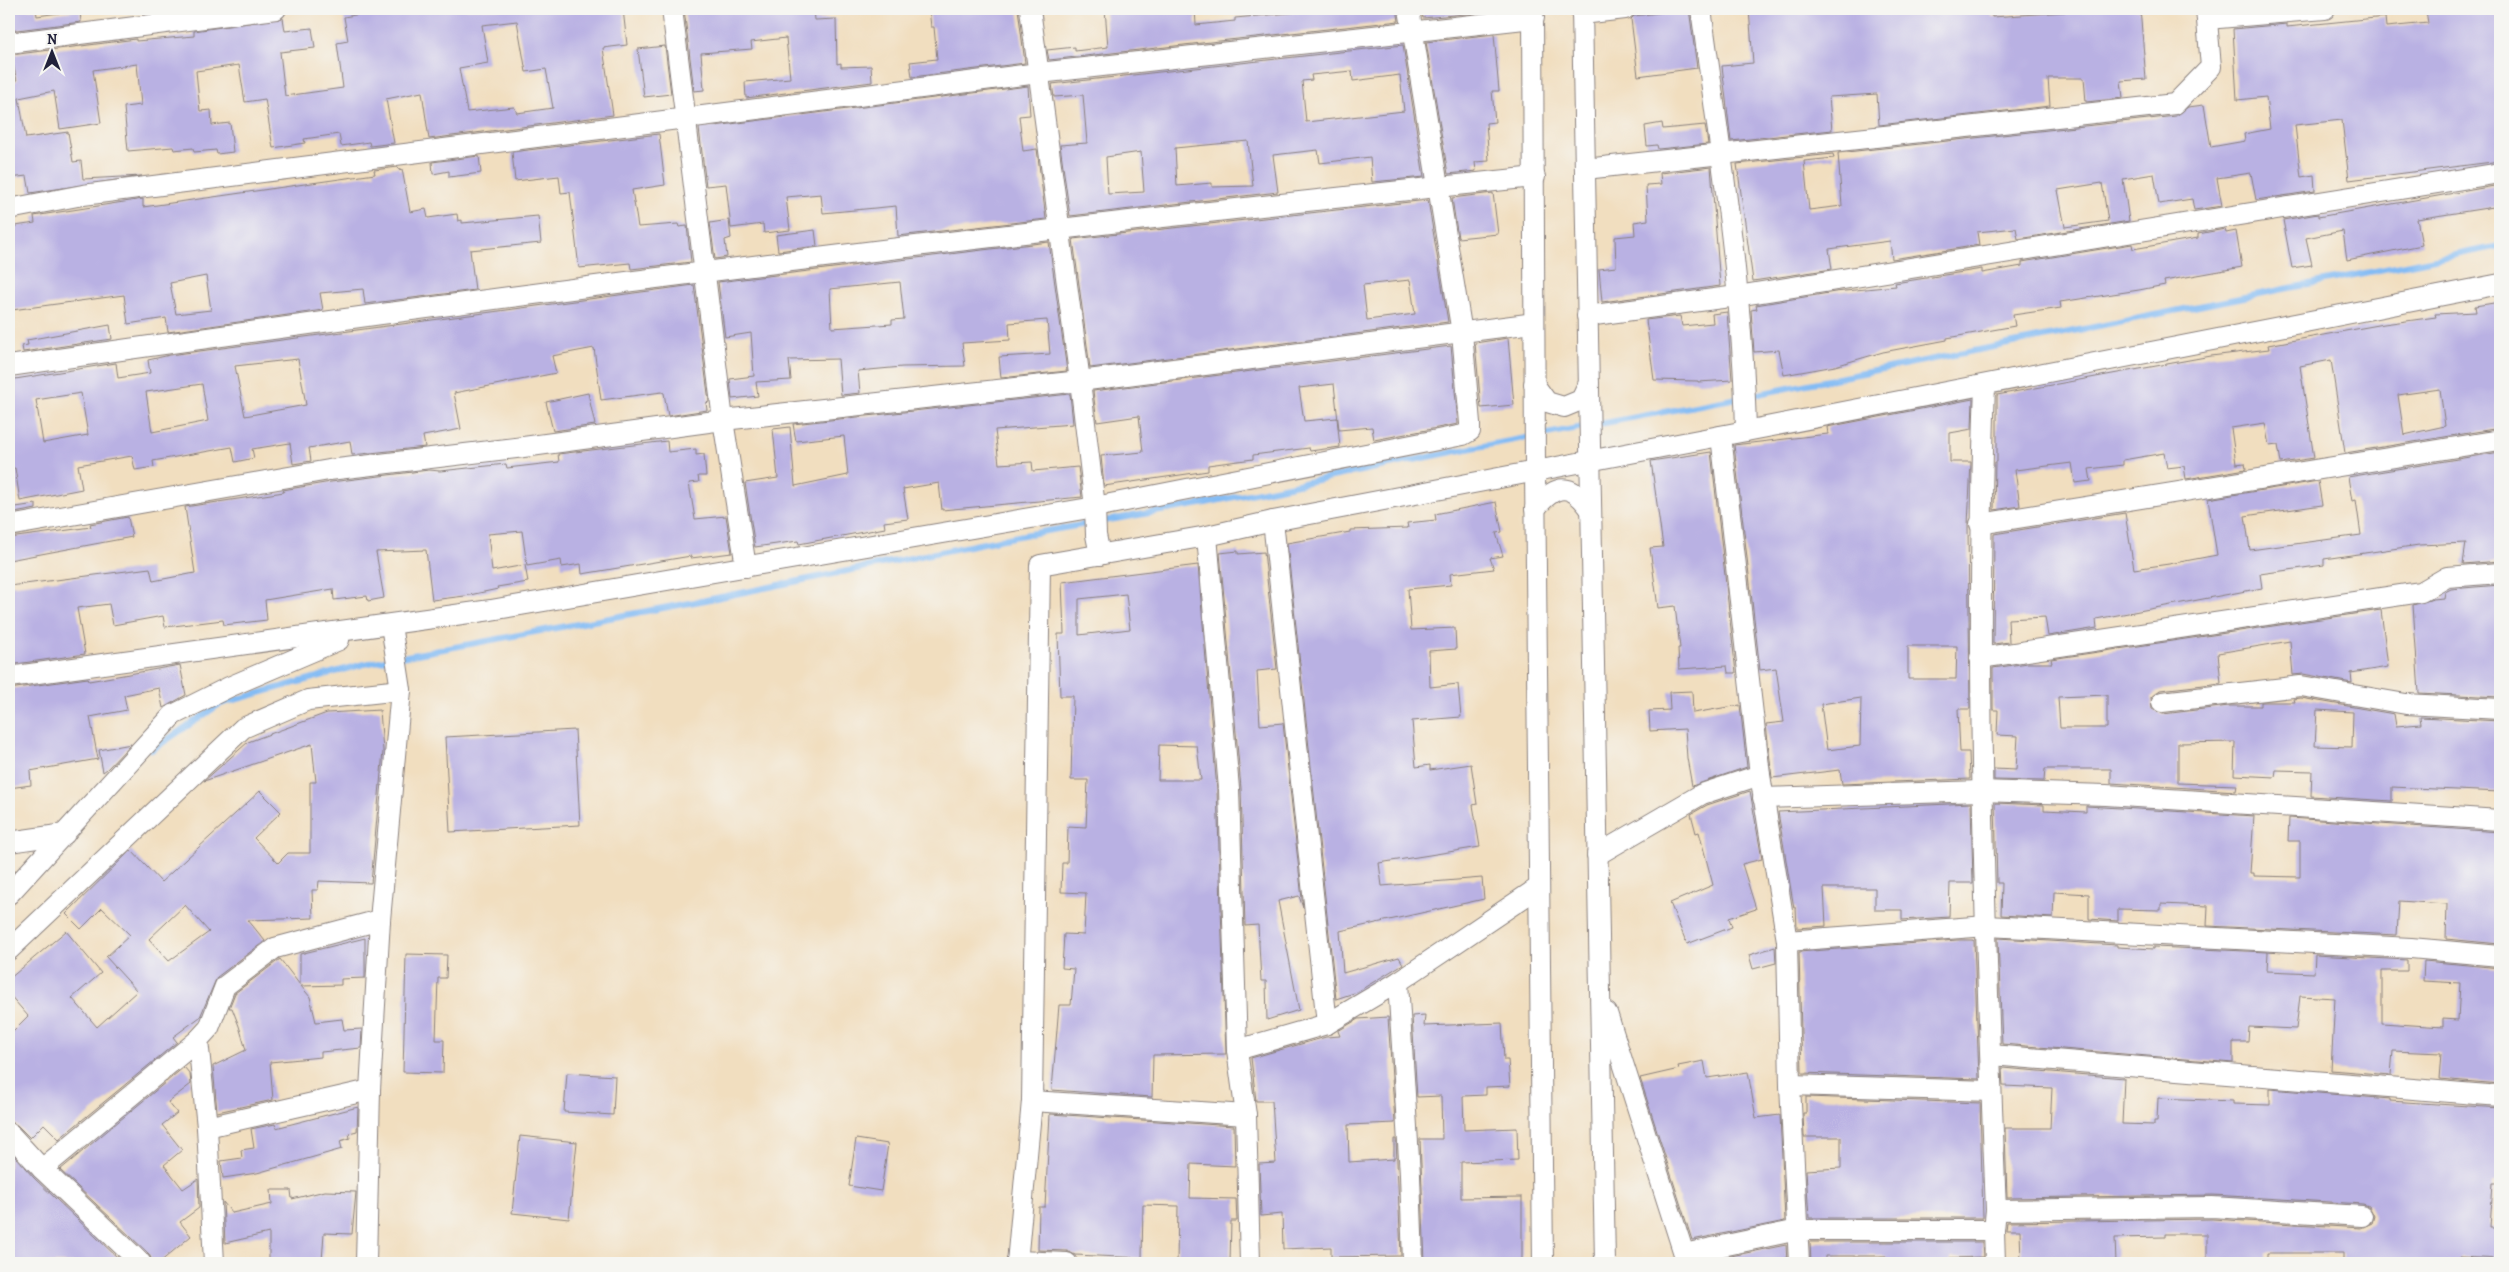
<svg xmlns="http://www.w3.org/2000/svg" width="2509" height="1272" viewBox="0 0 2509 1272" font-family="Alegreya,serif">
<style>
.lines{fill:none;stroke-linecap:round;stroke-linejoin:round}
.stream{stroke:#84bcf4;stroke-width:6}
.building{fill:#b9b1e3;fill-rule:evenodd}
.minor-casing{stroke:#8a807d;stroke-width:22}
.minor{stroke:#fff;stroke-width:20}
</style>
<rect width="100%" height="100%" fill="#f6f6f2"/>
<filter id="ink" filterUnits="userSpaceOnUse"><feTurbulence type="fractalNoise" baseFrequency=".02" numOctaves="2"/><feDisplacementMap in="SourceGraphic" scale="10" xChannelSelector="R" yChannelSelector="G"/><feConvolveMatrix kernelMatrix="1 2 1 2 8 2 1 2 1" color-interpolation-filters="sRGB"/></filter>
<filter id="wash" filterUnits="userSpaceOnUse"><feTurbulence type="fractalNoise" baseFrequency=".0096" numOctaves="4" result="noise"/><feDisplacementMap in="SourceGraphic" scale="20" xChannelSelector="R" yChannelSelector="G"/><feGaussianBlur stdDeviation="1.12" result="paint"/><feColorMatrix in="noise" values="0 0 0 0 0 0 0 0 0 0 0 0 0 0 0 0 0 1.4 0 .05"/><feComposite in="paint" operator="in"/></filter>
<g filter="url(#wash)">
<rect width="100%" height="100%" fill="#f1debf"/>
<g class="lines">
<polyline class="stream" points="152,750 220,704 364,664 711,599 1018,536 1201,504 1472,448 1743,397 2500,246"/>
</g>
<g id="blocks">
<g class="building">
<polygon points="36,9 37,16 80,10 81,22 9,31 9,10"/>
<path d="M388 9H623L627 45 603 48 613 115 429 139 422 92 386 99 394 143 370 146 369 142 341 146 339 134 304 139 305 143 273 148 265 99 245 102 239 65 196 71 200 111 211 110 212 125 230 123 233 152 217 154 216 150 194 152 193 148 174 150 173 147 128 151 124 107 141 105 137 64 93 70 101 123 60 129 54 91 19 98 26 138 68 132 73 162 81 161 83 179 142 176 30 193 27 176 9 178V82L17 81 11 55 136 39V41L194 36V31L283 18 285 31 312 28 315 48 280 52 285 96 343 88 337 43 348 41 344 17ZM517 21 526 72 546 69 553 108 517 113 514 107 467 112 459 68 488 63 482 25Z"/>
<polygon points="684,9 814,9 815,20 836,19 837,64 841,63 841,67 871,66 872,82 746,98 745,82 790,78 786,38 751,42 752,49 701,53 704,90 694,91"/>
<polygon points="929,9 1018,9 1025,63 912,77 910,62 937,59 934,27 931,27"/>
<polygon points="1105,9 1195,9 1196,25 1235,21 1235,18 1300,12 1300,9 1397,9 1399,21 1049,60 1047,50 1075,47 1075,51 1108,47"/>
<polygon points="1421,9 1484,9 1485,12 1423,18"/>
<polygon points="1665,9 1689,9 1697,68 1638,76 1631,19 1634,16 1666,12"/>
<polygon points="1749,9 1991,9 1992,17 2065,12 2065,9 2140,9 2146,79 2121,81 2123,98 2086,102 2084,78 2048,78 2050,106 1879,125 1877,94 1829,97 1832,130 1731,141 1722,66 1753,63"/>
<path d="M2446 9H2500V74H2496L2500 108V161L2349 180 2342 120 2295 125 2301 177 2314 175 2315 191 2256 200 2251 173 2217 178 2222 206 2194 210 2192 199 2159 204 2154 174 2123 179 2129 221 2018 239 2016 228 1977 232 1979 245 1892 259 1890 241 1829 249 1832 269 1753 281 1737 164 1833 154 1834 158 1804 161 1809 210 1842 206 1838 153 2176 116 2188 107 2204 105 2211 147 2245 141 2244 134 2270 129 2266 97 2237 100 2233 29 2287 24V27L2385 17 2386 27 2428 23 2426 11ZM2102 183 2108 221 2065 227 2058 190Z"/>
<polygon points="1494,34 1499,91 1492,91 1495,122 1486,123 1489,161 1475,162 1476,171 1448,174 1426,42"/>
<path d="M1403 45 1424 177 1372 182 1370 157 1320 163 1318 150 1273 155 1278 192 1070 216 1060 145 1087 143 1083 95 1054 97 1052 84ZM1352 71 1353 81 1400 75 1404 111 1306 122 1302 81 1312 80 1311 75ZM1248 141 1253 186 1212 187V183L1177 186 1175 148ZM1141 152 1144 192 1108 194 1106 157Z"/>
<polygon points="665,46 671,94 644,97 638,49"/>
<polygon points="1028,86 1030,115 1019,116 1023,151 1037,149 1046,219 898,236 896,206 823,213 821,194 786,197 790,230 764,233 763,224 731,228 726,184 706,186 699,128"/>
<polygon points="1662,123 1663,129 1705,125 1708,144 1658,149 1657,145 1647,146 1645,126"/>
<polygon points="659,134 665,185 632,190 638,227 678,224 679,227 687,226 691,262 631,269 630,263 579,268 570,192 561,193 559,176 515,181 512,152"/>
<polygon points="479,156 481,173 449,177 449,171 433,174 432,162"/>
<path d="M398 167 399 170 402 169 410 212 426 209 428 218 457 214 458 221 462 220V223L538 216 541 243 470 250 475 290 365 304 363 289 320 293 323 310 168 332 166 318 128 324 124 295 12 310 9 287V227L35 223 34 216 143 199V207L375 174 374 170ZM206 276 211 310 176 314 170 283Z"/>
<polygon points="1711,167 1720,286 1602,302 1599,269 1616,267 1615,237 1635,235 1634,222 1648,220 1646,185 1661,184 1660,173"/>
<polygon points="2500,185 2500,206 2417,219 2422,245 2347,260 2343,231 2306,238 2312,265 2292,268 2283,220 2318,214 2318,217"/>
<polygon points="1493,193 1498,234 1458,238 1452,198"/>
<path d="M1428 200 1448 322 1090 368 1073 239ZM1410 280 1415 314 1367 320 1363 285Z"/>
<polygon points="729,220 731,238 725,240 727,257 715,259 710,223"/>
<polygon points="2225,229 2226,233 2236,231 2242,267 2164,281 2165,285 2139,290 2060,302 2061,308 2013,315 2015,326 1947,338 1947,340 1883,352 1835,366 1784,375 1779,350 1754,352 1751,310 1757,309 1756,305 1835,292 1896,286 1895,283 1982,269 1982,273 2022,266 2022,262 2132,244 2133,249 2198,238 2198,234"/>
<polygon points="815,230 817,246 778,251 776,235"/>
<path d="M1049 242 1067 371 1001 378 999 357 1050 354 1047 320 1009 323 1010 340 962 343 965 366 902 367 858 371 860 393 841 395 838 359 789 360 791 380 756 382 758 396 732 399 730 379 754 376 751 333 725 337 718 282ZM900 282 904 319 892 320V324L832 328 830 289Z"/>
<path d="M694 285 709 402 706 403 707 410 668 416 664 393 662 392 601 400 594 348 552 356 556 373 454 393 461 429 423 436 425 447 352 455 350 441 309 448 311 461 293 464 290 443 252 449 254 458 235 462 232 447 153 461 154 467 135 470 132 456 78 465 82 489 20 501 15 468 9 469V380L116 363 118 378 150 373 148 360 170 355ZM298 359 306 405 245 416 235 366ZM202 384 208 421 152 432 146 392ZM81 393 88 435 43 443 36 400Z"/>
<path d="M2500 302V405H2496L2500 428 2345 453 2331 360 2300 366 2314 458 2281 463 2278 445 2269 446 2265 423 2231 428 2236 464 2245 463 2246 469 2186 479 2184 466 2167 468 2164 453 2123 460V465L2089 469 2091 481 2075 483 2072 463 2015 470 2020 506 1994 510 1995 462H1997V395L2211 356 2269 349 2268 345 2384 324 2436 317 2435 314 2476 312 2475 306ZM2440 389 2445 426 2404 435 2398 395Z"/>
<polygon points="1727,312 1732,380 1698,382 1698,381 1654,380 1646,320 1680,316 1682,326 1713,323 1712,314"/>
<polygon points="110,325 112,339 23,352 22,346 28,345 27,340"/>
<polygon points="1508,338 1514,405 1481,408 1475,343"/>
<polygon points="1451,346 1458,424 1374,440 1372,427 1339,430 1334,384 1299,388 1304,421 1337,418 1340,447 1310,451 1309,448 1253,455 1253,459 1208,465 1208,471 1104,486 1101,456 1143,452 1139,416 1097,422 1093,391"/>
<polygon points="588,393 595,425 553,431 546,402"/>
<polygon points="1070,394 1073,424 995,430 999,464 1032,462 1033,471 1078,467 1082,497 942,510 939,483 903,489 908,519 884,522 885,528 799,544 798,541 755,547 745,483 778,478 773,429 790,427 795,486 848,475 844,436 796,441 793,424"/>
<path d="M1973 399 1972 429 1950 433V462H1971L1968 525 1970 709H1958L1960 752H1969L1970 779 1842 784 1840 770 1772 778 1766 724 1784 722 1776 668 1760 670 1734 445 1828 434 1827 427ZM1908 646H1957L1956 679H1908ZM1861 698 1860 746 1827 750 1821 704Z"/>
<polygon points="667,441 668,452 696,449 696,455 704,454 706,476 698,476 699,482 689,483 695,519 726,516 732,553 691,558 691,556 582,574 581,564 562,567 561,560 527,566 522,531 488,534 492,571 525,565 528,582 497,587 498,589 465,596 432,600 426,550 376,552 384,598 368,601 367,596 334,600 333,589 265,600 267,620 224,625 223,620 165,627 163,616 113,625 109,604 77,608 85,654 9,665 9,586 150,568 153,581 195,573 185,507 284,492 283,490 331,482 429,470 440,471 506,464 507,468 559,462 558,454"/>
<polygon points="1711,452 1736,673 1728,673 1727,666 1679,669 1678,648 1680,648 1675,606 1658,608 1650,548 1663,547 1651,461"/>
<polygon points="2500,452 2500,561 2463,564 2466,543 2419,545 2324,559 2324,565 2260,574 2262,588 2096,619 2097,628 2048,636 2045,617 2008,619 2009,642 1993,644 1994,534 2125,513 2134,569 2169,564 2217,555 2208,499 2318,481 2322,505 2245,516 2250,550 2361,535 2356,500 2352,501 2348,477"/>
<polygon points="1496,502 1502,532 1496,533 1503,556 1490,558 1494,569 1450,574 1451,585 1408,589 1411,630 1455,628 1456,649 1429,651 1430,687 1458,684 1461,717 1412,721 1416,767 1430,765 1430,770 1471,764 1477,804 1473,805 1480,847 1379,863 1382,886 1482,878 1484,899 1340,931 1343,973 1399,957 1403,964 1357,992 1336,999 1287,543 1350,532 1350,530 1408,528 1407,523 1436,520 1435,514"/>
<polygon points="36,504 36,509 9,514 9,508"/>
<polygon points="128,517 132,537 9,560 9,538 91,527 90,524"/>
<polygon points="1238,551 1238,554 1264,552 1277,669 1257,671 1260,725 1283,723 1303,908 1299,896 1278,901 1299,1010 1267,1020 1266,981 1261,981 1258,925 1245,926 1241,788 1220,553"/>
<path d="M1198 565 1217 790 1226 1054 1153 1055 1152 1097 1052 1090 1059 1005H1071L1074 969 1062 968 1064 934 1084 935 1086 893 1061 892 1062 863H1067L1068 826 1086 827 1088 780H1071L1073 696H1060L1058 634H1064L1062 582ZM1126 594 1130 629 1079 635V599ZM1159 745 1197 746 1201 780H1158Z"/>
<polygon points="2500,585 2500,697 2419,693 2413,605 2433,599 2444,598 2445,592 2451,589"/>
<path d="M2381 610 2388 667 2351 673 2352 683 2303 674 2293 675 2290 641 2218 653 2221 683 2160 690 2151 697 2152 709 2163 714 2229 706H2261V702H2295L2294 699 2301 698 2394 714 2396 726 2421 724 2420 717 2500 721V792L2392 787V801L2311 796 2312 771 2276 770 2275 777 2234 775 2235 742 2178 743V783L2237 785 2236 791 2111 783V769H2045L2044 781 1994 780V769L2016 770 2018 736 1997 735 1998 710H1993V668L2028 663H2052L2051 659ZM2107 695V728H2060L2058 697ZM2317 710 2353 712 2352 747 2315 746Z"/>
<polygon points="180,665 186,695 163,708 159,688 124,695 127,710 90,717 98,759 30,771 31,785 9,788 9,689 88,678 89,681"/>
<polygon points="1692,691 1693,713 1740,705 1747,767 1692,786 1687,758 1685,729 1650,731 1649,711 1670,710 1669,692"/>
<path d="M380 710 383 751 371 883 319 881 318 890H312L313 918 248 920 265 941 217 977 200 1017 173 1037 177 1042 59 1139 44 1124 30 1138 17 1125 9 1121V1035L28 1016 9 994V979L66 931 101 973 72 998 97 1027 137 991 106 957 130 935 102 908 81 929 66 914 131 850 161 882 260 791 281 812 254 838 278 863 288 853H310V782H316L312 744 204 781 248 742 327 713ZM185 905 209 932 169 961 149 939Z"/>
<polygon points="575,730 580,825 450,832 445,737"/>
<polygon points="131,744 107,769 103,772 99,750"/>
<polygon points="1750,791 1762,859 1742,864 1756,909 1729,918 1732,927 1687,944 1670,903 1713,885 1699,832 1696,833 1691,814 1707,805"/>
<polygon points="1971,803 1973,883 1950,883 1949,917 1902,920 1902,910 1875,910 1875,888 1824,888 1826,926 1797,928 1796,908 1794,908 1778,812"/>
<polygon points="1995,803 2044,805 2044,810 2086,812 2086,806 2254,816 2250,873 2254,873 2254,876 2300,877 2300,841 2288,841 2289,818 2500,832 2500,944 2446,939 2447,904 2399,901 2397,935 2207,926 2208,906 2161,904 2161,910 2118,909 2118,921 2089,919 2089,894 2054,892 2053,918 2001,915 2002,883 1997,883"/>
<polygon points="365,938 365,978 341,979 341,985 301,986 310,997 316,1022 342,1019 344,1030 362,1029 361,1048 321,1052 321,1057 270,1062 273,1100 217,1112 213,1066 246,1050 239,1026 232,1008 229,1008 235,993 280,959 300,985 300,954"/>
<polygon points="1998,938 2117,945 2117,947 2154,949 2154,947 2268,952 2267,971 2314,973 2315,955 2407,960 2407,971 2382,971 2382,1023 2443,1027 2443,1019 2458,1020 2460,983 2423,981 2424,961 2500,968 2500,1084 2439,1079 2441,1053 2393,1051 2391,1075 2331,1070 2335,998 2300,996 2296,1029 2249,1027 2248,1042 2233,1042 2233,1063 2002,1044"/>
<polygon points="1957,940 1974,940 1979,1079 1802,1073 1799,952"/>
<polygon points="1775,947 1776,963 1753,969 1749,955"/>
<polygon points="406,954 447,955 446,978 438,978 436,1040 444,1040 443,1073 403,1072"/>
<polygon points="1425,1015 1424,1026 1502,1023 1504,1060 1508,1060 1510,1086 1486,1087 1486,1095 1463,1096 1464,1130 1517,1128 1518,1160 1461,1162 1461,1198 1522,1197 1522,1263 1425,1263 1420,1139 1442,1139 1441,1096 1417,1097 1412,1016"/>
<polygon points="1388,1017 1395,1123 1348,1125 1349,1162 1394,1159 1394,1139 1396,1139 1401,1256 1331,1257 1331,1247 1283,1249 1282,1214 1261,1216 1259,1164 1276,1163 1272,1101 1256,1101 1251,1058 1326,1037 1340,1036 1338,1031 1358,1019"/>
<polygon points="1704,1061 1707,1078 1748,1072 1756,1118 1780,1115 1785,1221 1692,1240 1640,1078 1679,1069 1678,1066"/>
<polygon points="184,1067 190,1074 191,1084 168,1102 177,1113 162,1125 182,1150 164,1165 183,1189 198,1179 199,1208 180,1222 191,1236 159,1263 153,1263 149,1254 60,1170"/>
<polygon points="2002,1068 2124,1078 2122,1124 2154,1125 2154,1121 2157,1121 2158,1098 2233,1101 2233,1104 2270,1105 2270,1089 2390,1099 2390,1101 2500,1108 2500,1183 2493,1183 2490,1228 2500,1228 2500,1259 2460,1257 2459,1263 2343,1263 2343,1253 2267,1253 2267,1263 2223,1263 2223,1258 2207,1258 2207,1234 2165,1234 2165,1237 2115,1238 2116,1263 2021,1263 2020,1230 2006,1230 2007,1222 2212,1219 2361,1228 2372,1223 2374,1216 2369,1206 2363,1204 2213,1195 2007,1198 2005,1128 2050,1128 2052,1088 2003,1086"/>
<polygon points="567,1073 615,1076 613,1115 564,1112"/>
<polygon points="1806,1097 1980,1103 1983,1218 1809,1218 1806,1170 1841,1168 1841,1137 1804,1137 1803,1113 1806,1113"/>
<polygon points="358,1107 357,1131 349,1133 350,1138 340,1141 342,1149 257,1173 223,1178 221,1161 242,1158 241,1150 254,1148 251,1129 275,1124 276,1128"/>
<polygon points="1050,1114 1234,1126 1235,1166 1191,1164 1190,1198 1236,1199 1237,1221 1231,1221 1230,1263 1177,1263 1178,1206 1143,1205 1142,1258 1075,1255 1067,1251 1038,1250 1039,1207 1045,1207"/>
<polygon points="520,1136 577,1142 569,1219 512,1213"/>
<polygon points="856,1139 888,1144 881,1191 849,1186"/>
<polygon points="9,1150 34,1178 119,1259 115,1263 15,1263 9,1257"/>
<polygon points="271,1190 291,1190 292,1199 325,1191 356,1192 352,1234 324,1233 322,1261 269,1259 269,1233 225,1243 223,1202 232,1213 272,1204"/>
<polygon points="1810,1242 1982,1242 1983,1257 1950,1258 1950,1263 1886,1263 1886,1256 1825,1256 1825,1263 1811,1263"/>
<polygon points="1786,1245 1787,1263 1727,1263 1726,1257"/>
</g>
</g>
</g>
<g filter="url(#ink)">
<use href="#blocks" fill-opacity="0" stroke="#8a807d" stroke-width="1"/>
<g class="lines">
<g class="minor-casing">
<g id="minor">
<polyline points="672,9 723,420 746,567"/>
<polyline points="1030,9 1080,381 1095,507 1096,535 1100,555"/>
<polyline points="1533,9 1535,471 1543,1263"/>
<polyline points="1582,9 1605,1263"/>
<path d="M1701 9C1720 149 1743 290 1746 431"/>
<polyline points="1582,14 1625,9"/>
<polyline points="2207,19 2325,9"/>
<polyline points="9,43 276,9"/>
<polyline points="1585,169 2175,104 2211,67 2206,9"/>
<polyline points="9,209 83,195 1039,73 1534,18"/>
<polyline points="1587,316 1737,296 2500,173"/>
<path d="M9 366C516 293 1025 229 1535 177"/>
<polyline points="1534,384 1547,402 1564,407 1581,400 1589,383"/>
<path d="M1985 385C1975 660 1985 935 1996 1210L1994 1230 1995 1263"/>
<polyline points="1721,436 1760,775 1787,941 1790,1085 1799,1263"/>
<path d="M1535 509C1556 483 1571 482 1591 510"/>
<polyline points="1273,521 1327,1024"/>
<polyline points="1980,524 2500,440"/>
<polyline points="9,526 329,470 516,448 723,420 1080,381 1534,323"/>
<polyline points="1207,536 1229,789 1237,1050 1246,1115 1250,1263"/>
<polyline points="1980,658 2421,592 2447,577 2500,573"/>
<polyline points="9,677 491,610 1095,507 1463,435 1470,431 1470,423 1462,333 1409,9"/>
<polyline points="2162,702 2301,686 2406,704 2500,709"/>
<polyline points="1763,798 1981,791 2106,795 2500,820"/>
<polyline points="9,842 65,834"/>
<polyline points="1597,855 1702,794 1760,775"/>
<polyline points="9,894 173,715 229,687 339,640"/>
<polyline points="1787,941 1987,926 2411,948 2500,956"/>
<polyline points="9,950 243,728 308,700 401,690"/>
<polyline points="1398,982 1410,1175 1413,1263"/>
<polyline points="1607,1013 1684,1254 1798,1230 1994,1230"/>
<polyline points="198,1040 207,1127 370,1090"/>
<polyline points="1237,1050 1327,1024 1398,982 1539,887"/>
<polyline points="1991,1055 2500,1096"/>
<polyline points="1790,1085 1991,1091"/>
<polyline points="1032,1101 1246,1115"/>
<polyline points="207,1127 214,1263"/>
<polyline points="9,1133 42,1169 141,1263"/>
<polyline points="42,1169 198,1040 209,1028 225,986 275,948 380,920"/>
<polyline points="1996,1210 2212,1207 2362,1216"/>
<polyline points="1017,1261 1067,1263"/>
<polyline points="366,1263 370,1090 380,920 401,690 391,625"/>
<polyline points="1017,1263 1032,1101 1040,565 1207,536 1273,521 1746,431 2500,284"/>
</g>
</g>
<use href="#minor" class="minor"/>
</g>
</g>
<rect width="2509" height="1272" fill="none" stroke="#f6f6f2" stroke-width="30"/>
<g transform="translate(52 52)" stroke="#f6f6f2" stroke-width="4" paint-order="stroke">
<path d="M0-4L9 19L0 12L-9 19Z" fill="#22223b"/>
<text y="-8" font-size="14" font-weight="bold" text-anchor="middle" fill="#22223b">N</text>
</g>
</svg>
